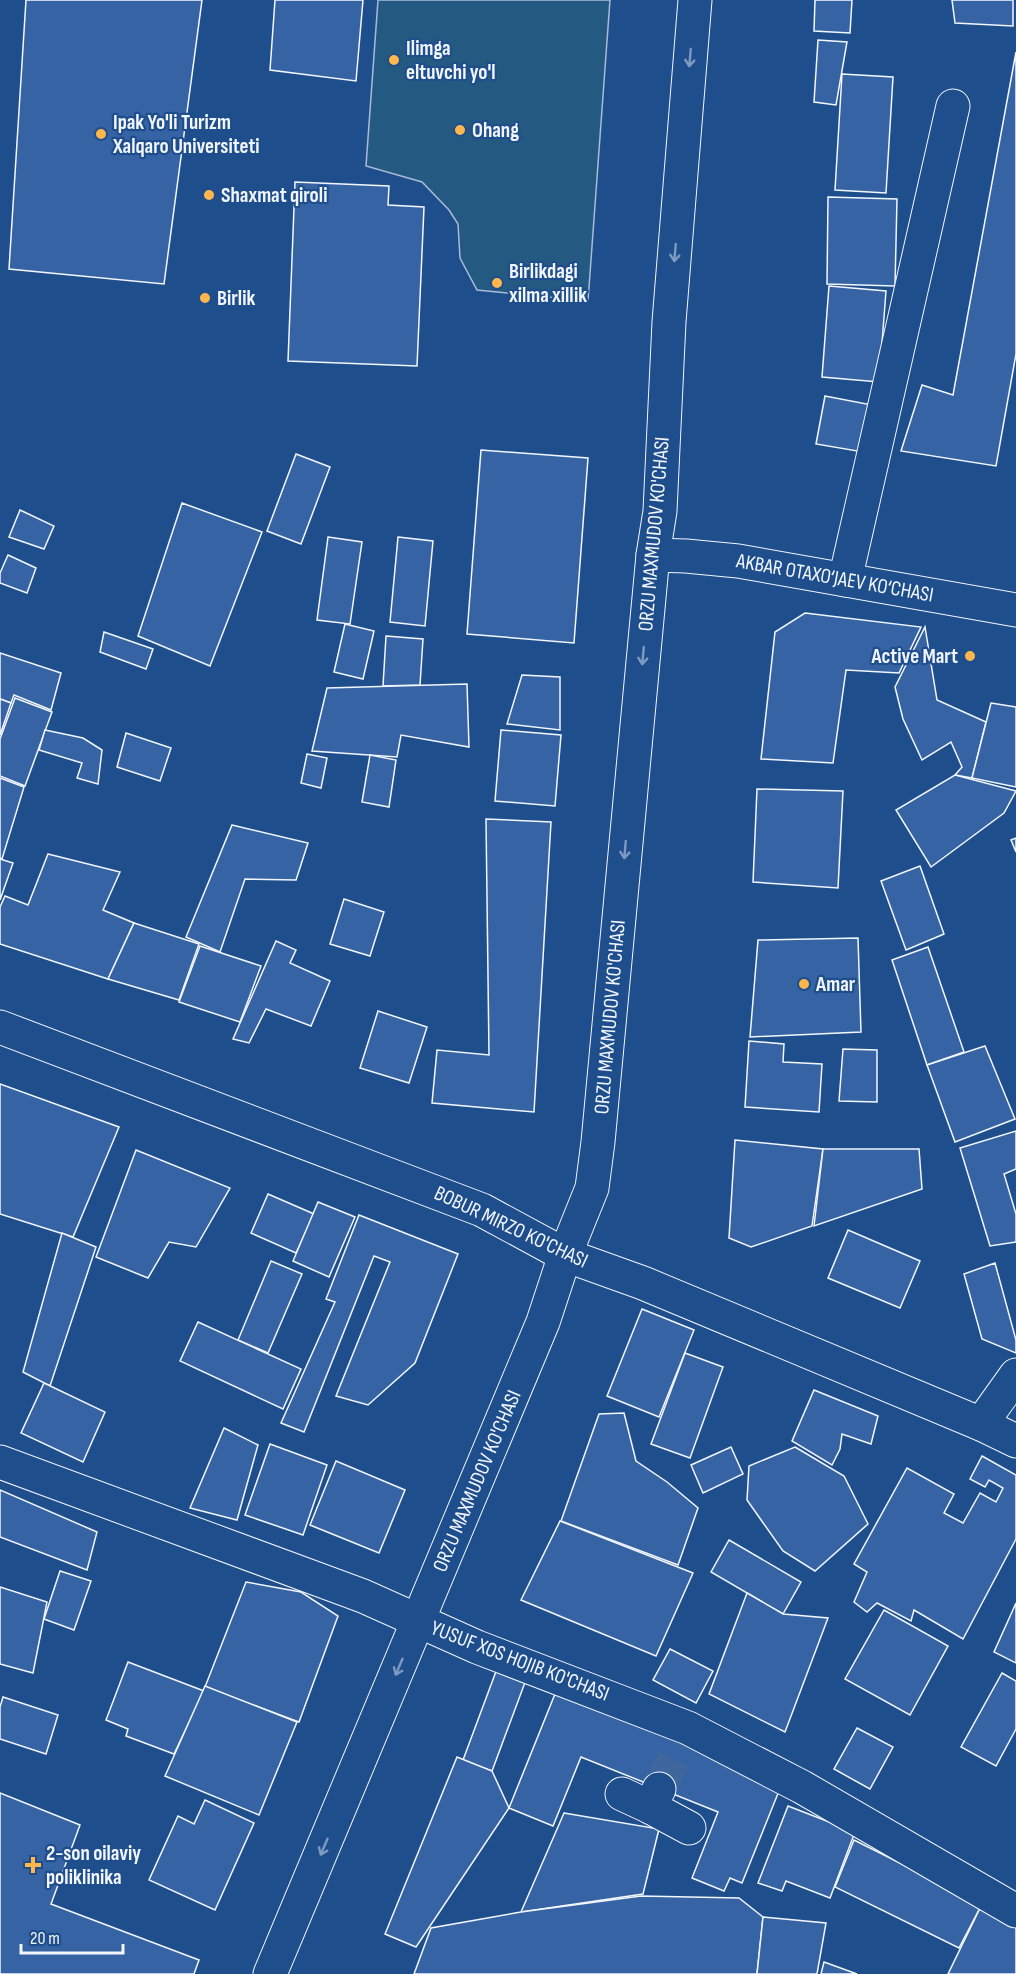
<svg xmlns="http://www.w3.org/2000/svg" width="1016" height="1974" viewBox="0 0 1016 1974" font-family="'Sofia Sans Condensed',sans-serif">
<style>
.green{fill:#245a82;stroke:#a8bbd7;stroke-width:1.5}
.building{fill:#3563a3;stroke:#f2f6ff;stroke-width:1.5}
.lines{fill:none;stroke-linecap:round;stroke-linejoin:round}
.minor-tunnel{stroke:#3f679d;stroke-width:33;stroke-dasharray:33 16;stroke-linecap:butt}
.minor-casing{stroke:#f2f6ff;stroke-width:35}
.major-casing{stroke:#f2f6ff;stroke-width:35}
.minor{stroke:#1f4e8c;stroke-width:33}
.major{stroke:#1f4e8c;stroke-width:33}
.oneway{stroke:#7e9ac0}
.poi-dot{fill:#ffb74d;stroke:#1f4e8c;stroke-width:2}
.labels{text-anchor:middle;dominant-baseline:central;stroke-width:4.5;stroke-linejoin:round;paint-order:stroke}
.poi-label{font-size:21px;font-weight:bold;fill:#f2f6ff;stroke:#1f4e8c;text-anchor:start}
.street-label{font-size:21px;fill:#f2f6ff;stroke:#1f4e8c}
</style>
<rect width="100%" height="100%" fill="#1f4e8c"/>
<polygon class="green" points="378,0 610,0 588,301 477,290 460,258 458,224 449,210 422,182 366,166"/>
<g class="building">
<polygon points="26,0 202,0 164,284 9,269"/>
<polygon points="275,0 363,0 356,81 270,70"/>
<polygon points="815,0 852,0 850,33 814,31"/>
<polygon points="952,0 1013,0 1013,26 955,23"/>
<polygon points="818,40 847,42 836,105 814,102"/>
<polygon points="1016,52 1016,354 996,466 901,451 922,385 953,395"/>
<polygon points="842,74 893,77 886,193 835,190"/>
<polygon points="295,182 389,186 388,205 424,207 417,366 288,361"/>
<polygon points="828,197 897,199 895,286 827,284"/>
<polygon points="829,286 886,291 879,382 822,377"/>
<polygon points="825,396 872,405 863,452 816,444"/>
<polygon points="481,450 588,458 574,643 467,634"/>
<polygon points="296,454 330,467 301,544 267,531"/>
<polygon points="182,503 262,532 210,666 138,636"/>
<polygon points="20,510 54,526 44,549 9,537"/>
<polygon points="328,537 362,542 350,624 317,620"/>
<polygon points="398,537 433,541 425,626 390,622"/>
<polygon points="8,555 36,568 27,593 0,583 0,573"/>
<polygon points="805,613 921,627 899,673 846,670 833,763 761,759 775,632"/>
<polygon points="345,624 374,631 363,679 334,672"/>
<polygon points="925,627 937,700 986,722 972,778 955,775 962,767 951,742 922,760 903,719 895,687"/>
<polygon points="104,632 153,649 146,669 100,652"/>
<polygon points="386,636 423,639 420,685 383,686"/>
<polygon points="0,653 61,673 51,710 14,695 11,703 0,699"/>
<polygon points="522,675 560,677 560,730 507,724"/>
<polygon points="467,684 469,747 401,735 397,757 312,751 327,688"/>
<polygon points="15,698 52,712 25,786 0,776 0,739"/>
<polygon points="0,699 11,703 0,735"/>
<polygon points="991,703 1016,707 1016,787 972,778"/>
<polygon points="45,730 83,738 102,750 98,784 77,778 82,763 39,750"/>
<polygon points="501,730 561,735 555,806 495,801"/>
<polygon points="126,733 171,748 160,781 117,767"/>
<polygon points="307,754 327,758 321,788 301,783"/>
<polygon points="370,755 396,760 389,807 362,802"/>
<polygon points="955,775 1016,791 1004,813 931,867 896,810"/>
<polygon points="0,778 24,787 2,859 0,858"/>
<polygon points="757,789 843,791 838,888 753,882"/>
<polygon points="486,819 551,822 534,1112 432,1103 437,1050 489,1055"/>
<polygon points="232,825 308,843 296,880 245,879 220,952 186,937"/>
<polygon points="1016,838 1016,852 1011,840"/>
<polygon points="48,854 120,872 103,910 134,923 108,979 0,944 0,907 5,896 28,905"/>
<polygon points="0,859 13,863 0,900"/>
<polygon points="920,866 944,934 906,950 881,881"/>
<polygon points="344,899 384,912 370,956 330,944"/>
<polygon points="134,923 199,944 179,1000 108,979"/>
<polygon points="858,938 861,1032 750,1037 758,940"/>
<polygon points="276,941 296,950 290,963 330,981 311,1026 266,1009 249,1043 233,1039"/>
<polygon points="200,946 261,966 240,1022 179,1002"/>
<polygon points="928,947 964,1052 927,1065 892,960"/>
<polygon points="378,1011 427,1027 409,1083 360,1068"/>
<polygon points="749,1041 784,1044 783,1062 822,1064 819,1112 745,1107"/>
<polygon points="985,1046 1015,1119 955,1142 927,1065"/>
<polygon points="843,1049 877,1050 877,1102 839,1101"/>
<polygon points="0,1084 119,1127 73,1237 0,1214"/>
<polygon points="1016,1131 1016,1169 1004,1174 1016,1214 1016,1242 990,1246 960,1148"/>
<polygon points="735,1140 823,1149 812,1226 751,1247 729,1238"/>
<polygon points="823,1149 919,1149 922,1189 814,1226"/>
<polygon points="136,1150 230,1188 196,1247 169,1242 148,1278 96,1257"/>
<polygon points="268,1194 314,1214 296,1253 251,1233"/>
<polygon points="318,1202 355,1217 329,1277 293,1261"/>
<polygon points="359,1215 458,1254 415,1363 368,1405 336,1396 390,1262 374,1256 304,1432 281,1423 335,1302 326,1299"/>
<polygon points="848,1230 920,1261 900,1308 828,1278"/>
<polygon points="62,1233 96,1247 50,1386 23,1372"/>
<polygon points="271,1261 302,1274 268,1353 238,1340"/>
<polygon points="995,1263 1016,1340 1016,1353 982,1339 964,1274"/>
<polygon points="642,1309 694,1330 659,1417 607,1396"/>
<polygon points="198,1322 301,1369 283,1409 180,1361"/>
<polygon points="685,1353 723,1367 690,1458 651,1444"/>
<polygon points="44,1383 105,1412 83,1462 21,1433"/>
<polygon points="814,1390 878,1416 871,1444 842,1434 840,1449 832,1465 792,1441"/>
<polygon points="624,1413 636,1461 667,1482 698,1508 678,1565 561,1521 599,1414"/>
<polygon points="224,1428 258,1445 237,1520 190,1508"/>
<polygon points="270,1444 327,1465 303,1535 245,1515"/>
<polygon points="731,1447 743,1474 703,1493 691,1465"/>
<polygon points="795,1447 844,1476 868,1524 815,1571 783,1551 747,1500 749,1466"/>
<polygon points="982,1456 1016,1475 1016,1539 963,1639 914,1610 911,1621 877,1603 867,1612 854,1602 867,1572 854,1564 907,1468 954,1494 944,1513 963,1523 980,1493 996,1502 1003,1488 989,1480 985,1487 970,1479"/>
<polygon points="336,1461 405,1490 379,1553 310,1525"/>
<polygon points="0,1490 97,1532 87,1570 0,1537"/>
<polygon points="560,1521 693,1573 656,1656 521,1600"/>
<polygon points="729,1540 801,1582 783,1614 711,1572"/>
<polygon points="60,1571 91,1581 74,1630 44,1619"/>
<polygon points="246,1582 301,1592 338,1616 299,1722 205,1687"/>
<polygon points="0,1587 47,1602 33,1673 0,1664"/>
<polygon points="747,1593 783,1614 828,1618 785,1732 709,1694"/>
<polygon points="1016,1603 1016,1663 994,1652"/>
<polygon points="884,1610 948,1646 910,1715 845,1679"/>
<polygon points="670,1649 713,1671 696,1703 653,1680"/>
<polygon points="501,1658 530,1669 492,1771 463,1760"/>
<polygon points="128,1662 204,1691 174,1754 126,1736 128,1729 106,1720"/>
<polygon points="1002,1673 1016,1681 1016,1729 996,1766 961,1747"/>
<polygon points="205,1686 297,1722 259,1815 165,1776"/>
<polygon points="557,1689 783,1781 742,1883 730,1878 724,1891 692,1878 718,1812 581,1757 553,1826 509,1808"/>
<polygon points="3,1697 58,1715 46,1754 0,1739 0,1707"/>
<polygon points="857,1728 893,1747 870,1789 834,1769"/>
<polygon points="457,1757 492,1771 509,1808 416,1947 385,1934"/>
<polygon points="0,1793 80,1825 51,1904 199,1960 194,1974 0,1974"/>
<polygon points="205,1800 254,1823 215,1910 149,1880 178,1816 194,1824"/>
<polygon points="788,1806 855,1832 830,1898 786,1881 782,1891 758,1883"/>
<polygon points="564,1813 659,1829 643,1894 521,1912"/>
<polygon points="854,1840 982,1904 959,1948 835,1887"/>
<polygon points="641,1896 739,1898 763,1917 757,1974 414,1974 431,1928 521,1912"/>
<polygon points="983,1902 1016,1918 1016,1974 948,1974"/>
<polygon points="763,1917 826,1923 817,1974 757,1974"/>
<polygon points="824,1962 857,1974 821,1974"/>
</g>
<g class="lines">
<polyline class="minor-tunnel" points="659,1789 686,1735"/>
<g class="minor-casing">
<g id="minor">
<polyline points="653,555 686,556 738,561 1016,610"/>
<polyline points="845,580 953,106"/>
<polyline points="981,1424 1016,1375"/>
<polyline points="0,1462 363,1596 477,1647 688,1728 802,1787 1016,1911"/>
<polyline points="659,1789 650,1807 689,1828"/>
<polyline points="622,1794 650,1807"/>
</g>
</g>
<g class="major-casing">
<g id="major">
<polyline points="0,1027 482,1210 565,1255 643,1283 981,1424 1016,1441"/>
<polyline points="270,1974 543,1322 565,1255 592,1188 598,1142 653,555 660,511 669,322 695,0"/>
</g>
</g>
<use href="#minor" class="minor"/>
<use href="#major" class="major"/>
</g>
<defs><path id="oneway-shaft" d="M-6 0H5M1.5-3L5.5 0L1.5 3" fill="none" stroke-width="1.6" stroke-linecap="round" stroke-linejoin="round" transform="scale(1.5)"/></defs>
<g class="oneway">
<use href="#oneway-shaft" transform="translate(690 58) rotate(95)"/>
<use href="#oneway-shaft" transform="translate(675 253) rotate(95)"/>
<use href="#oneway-shaft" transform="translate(643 656) rotate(95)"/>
<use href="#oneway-shaft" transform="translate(625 850) rotate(95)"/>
<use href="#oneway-shaft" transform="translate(399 1667) rotate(113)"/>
<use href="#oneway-shaft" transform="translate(324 1847) rotate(113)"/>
</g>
<g class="poi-dot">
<circle cx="394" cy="60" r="6"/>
<circle cx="460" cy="130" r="6"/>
<circle cx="101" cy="134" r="6"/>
<circle cx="209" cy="195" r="6"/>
<circle cx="497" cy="283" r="6"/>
<circle cx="205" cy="298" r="6"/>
<circle cx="970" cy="656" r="6"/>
<circle cx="804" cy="984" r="6"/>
<path d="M30 1856h6v6h6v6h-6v6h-6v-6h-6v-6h6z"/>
</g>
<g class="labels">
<g class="poi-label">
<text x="406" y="48">Ilimga<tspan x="406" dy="24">eltuvchi yo'l</tspan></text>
<text x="113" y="122">Ipak Yo'li Turizm<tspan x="113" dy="24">Xalqaro Universiteti</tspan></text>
<text x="472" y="130">Ohang</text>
<text x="221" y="195">Shaxmat qiroli</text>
<text x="509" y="271">Birlikdagi<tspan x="509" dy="24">xilma xillik</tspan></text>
<text x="217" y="298">Birlik</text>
<text x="958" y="656" text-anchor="end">Active Mart</text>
<text x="816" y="984">Amar</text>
<text x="46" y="1853">2-son oilaviy<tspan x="46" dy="24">poliklinika</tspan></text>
</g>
<g class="street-label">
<text transform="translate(654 534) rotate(-85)">ORZU MAXMUDOV KO'CHASI</text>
<text transform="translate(835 578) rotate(10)">AKBAR OTAXO‘JAEV KO‘CHASI</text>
<text transform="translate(610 1017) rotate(-85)">ORZU MAXMUDOV KO'CHASI</text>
<text transform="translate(511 1227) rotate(25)">BOBUR MIRZO KO'CHASI</text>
<text transform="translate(477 1481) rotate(-67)">ORZU MAXMUDOV KO'CHASI</text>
<text transform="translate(520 1661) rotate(21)">YUSUF XOS HOJIB KO'CHASI</text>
</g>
</g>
<path d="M21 1944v9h102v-9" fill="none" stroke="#f2f6ff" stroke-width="3"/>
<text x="30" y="1944" font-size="18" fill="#f2f6ff" stroke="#1f4e8c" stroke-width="4.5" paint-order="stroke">20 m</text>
</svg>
